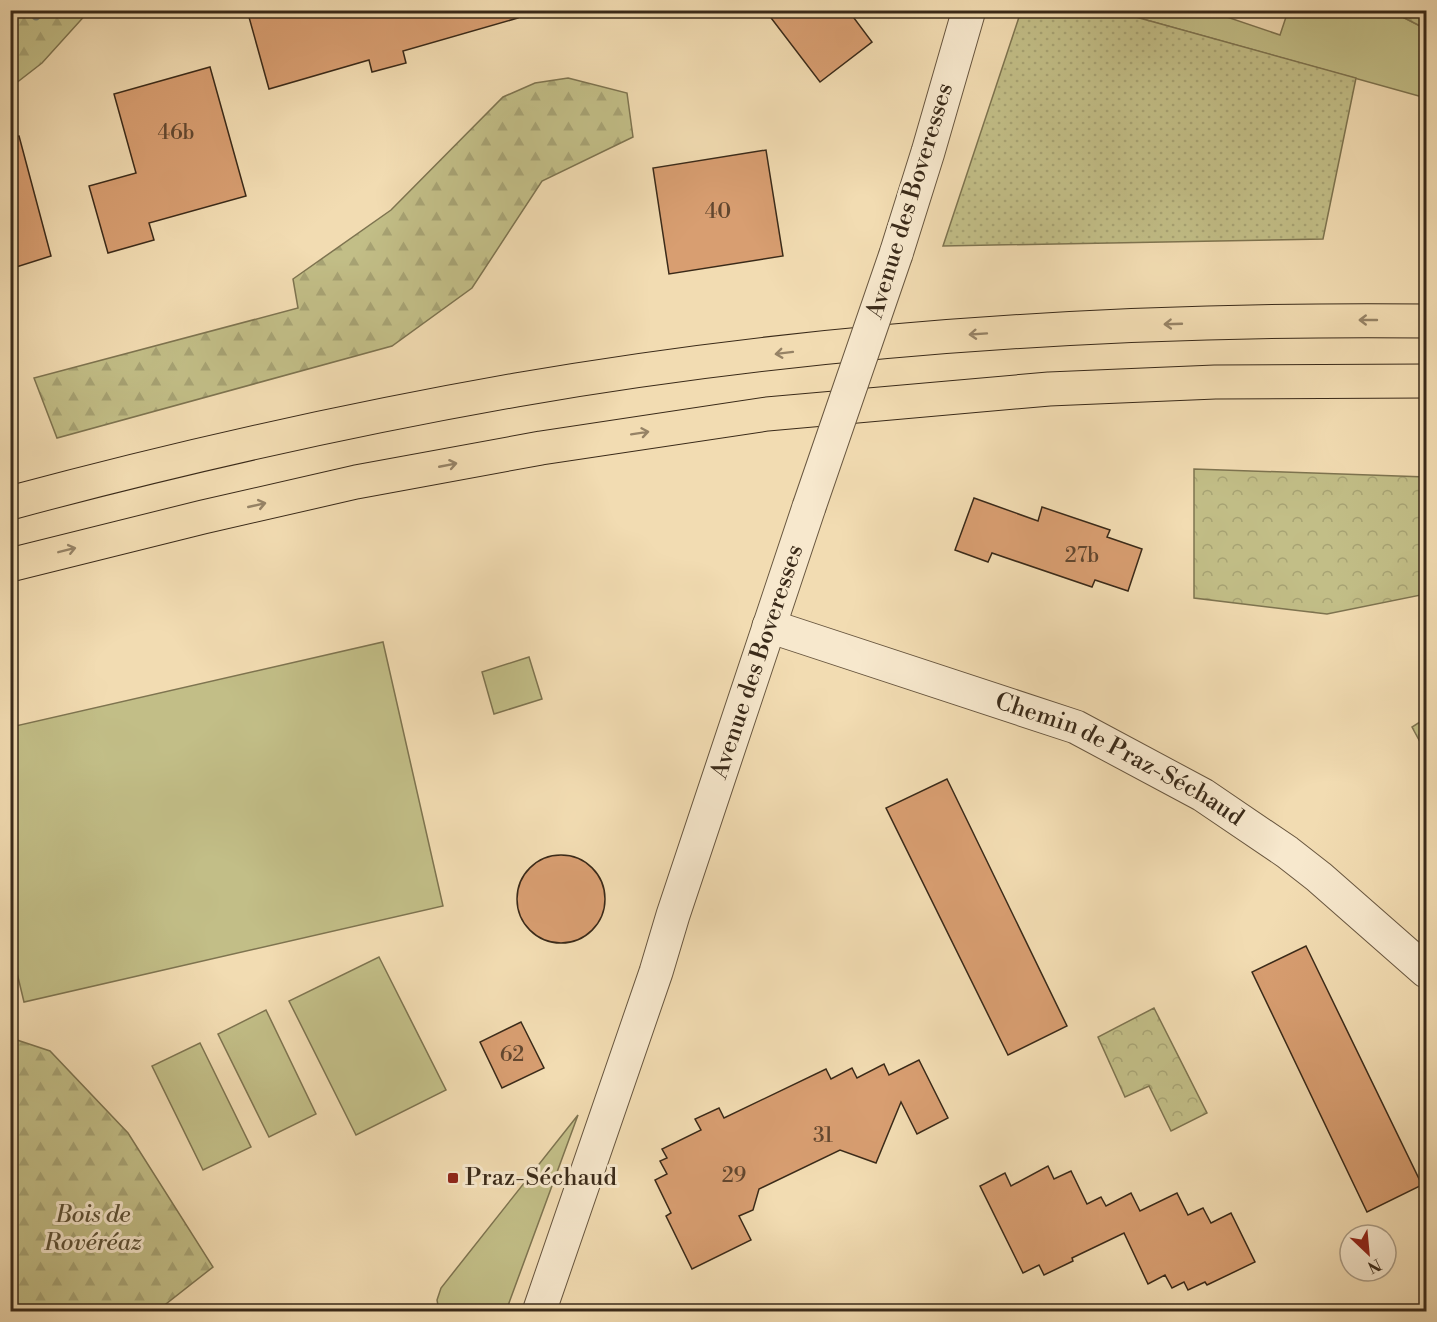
<svg xmlns="http://www.w3.org/2000/svg" width="1437" height="1322" viewBox="0 0 1437 1322" font-family="'Libre Bodoni',serif">
<style>
.grass{fill:#c2be87;stroke:#7e7450;stroke-width:1.5}
.forest{fill:url(#forest-firs);stroke:#7e7450;stroke-width:1.5}
.park{fill:url(#park-crowns);stroke:#7e7450;stroke-width:1.5}
.garden{fill:url(#garden-dots);stroke:#7e7450;stroke-width:1.5}
.lines{fill:none;stroke-linecap:round;stroke-linejoin:round}
.stream{stroke:#778077;stroke-width:9}
.building{fill:#d89e71;stroke:#3a2a19;stroke-width:1.5}
.street-casing{stroke:#68563f;stroke-width:35}
.highway-casing{stroke:#3a2a19;stroke-width:35}
.street{stroke:#f7e8cd;stroke-width:33}
.highway{stroke:#f2dcb2;stroke-width:33}
.street-bridge-casing{stroke:#68563f;stroke-width:35;stroke-linecap:butt}
.street-bridge{stroke:#f7e8cd;stroke-width:33}
.oneway{stroke:#968366}
.poi-dot{fill:#8f2418;stroke:#f7e8cd;stroke-width:2}
.labels{text-anchor:middle;dominant-baseline:central;stroke-width:6;stroke-linejoin:round;paint-order:stroke}
.number-label{font-size:21px;fill:#62472f}
.street-label{font-size:24px;fill:#3a2a19;stroke:#f7e8cd}
.poi-label{font-size:24px;fill:#3a2a19;stroke:#f7e8cd;text-anchor:start}
.park-label{font-size:24px;font-style:italic;fill:#5c4f34;stroke:#f7e8cd}
</style>
<defs>
<pattern id="forest-firs" width="22" height="20" patternUnits="userSpaceOnUse" patternTransform="scale(1.5)"><rect width="22" height="20" fill="#c2be87"/><path d="M5 1l3.5 6h-7zM16 11l3.5 6h-7z" fill="#a7a374"/></pattern>
<pattern id="park-crowns" width="20" height="18" patternUnits="userSpaceOnUse" patternTransform="scale(1.5)"><rect width="20" height="18" fill="#c2be87"/><path d="M2 6a3 3 0 1 1 6 0M12 15a3 3 0 1 1 6 0" fill="none" stroke="#a7a374"/></pattern>
<pattern id="garden-dots" width="8" height="8" patternUnits="userSpaceOnUse" patternTransform="scale(1.5)"><rect width="8" height="8" fill="#c2be87"/><path d="M2 2h.1M6 6h.1" fill="none" stroke="#a7a374" stroke-width="1.8" stroke-linecap="round"/></pattern>
</defs>
<rect width="100%" height="100%" fill="#f2dcb2"/>
<filter id="stains"><feTurbulence type="fractalNoise" baseFrequency=".00333" numOctaves="4"/><feColorMatrix values="0 0 0 0 .2 0 0 0 0 .09 0 0 0 0 .02 0 0 0 .5 -.17"/></filter>
<radialGradient id="worn" r=".72"><stop offset=".6" stop-color="#630" stop-opacity="0"/><stop offset="1" stop-color="#630" stop-opacity=".3"/></radialGradient>
<g class="grass">
<polygon points="1114,11 1212,11 1212,12 1280,35 1288,11 1391,11 1426,29 1426,98"/>
<polygon points="383,642 443,906 24,1002 10,944 11,727"/>
<polygon points="529,657 542,699 494,714 482,672"/>
<polygon points="379,957 446,1090 356,1135 289,1001"/>
<polygon points="266,1010 316,1114 269,1137 218,1034"/>
<polygon points="200,1043 251,1147 203,1170 152,1066"/>
<polygon points="578,1115 506,1311 439,1311 437,1300 441,1288"/>
</g>
<g class="forest">
<polygon points="11,10 89,10 89,11 42,63 11,87"/>
<polygon points="1391,11 1426,11 1426,29"/>
<polygon points="568,78 627,93 633,137 542,181 472,288 392,346 57,438 34,378 298,308 293,279 391,210 503,97 535,83"/>
<polygon points="11,1038 50,1051 128,1133 213,1267 157,1311 11,1311"/>
</g>
<g class="park">
<polygon points="1194,469 1426,477 1426,594 1327,614 1194,598"/>
<polygon points="1154,1008 1207,1113 1171,1131 1149,1086 1125,1097 1098,1037"/>
</g>
<g class="garden">
<polygon points="1021,11 1114,11 1356,78 1323,239 943,246"/>
<polygon points="1426,718 1426,753 1412,727"/>
</g>
<g class="lines">
<polyline class="stream" points="36,16 42,10"/>
</g>
<g class="building">
<polygon points="247,10 517,10 518,18 403,51 406,63 372,72 369,60 269,89"/>
<polygon points="765,10 848,10 872,42 820,82"/>
<polygon points="210,67 246,196 149,223 154,240 108,253 89,186 136,173 114,94"/>
<polygon points="19,136 51,256 10,269 10,137"/>
<polygon points="766,150 783,256 669,274 653,168"/>
<polygon points="974,498 1038,521 1042,507 1110,530 1107,537 1142,549 1128,591 1095,580 1092,587 992,553 988,562 955,550"/>
<polygon points="947,779 1067,1026 1008,1055 886,808"/>
<circle cx="561" cy="899" r="44"/>
<polygon points="1306,946 1422,1185 1367,1212 1252,972"/>
<polygon points="521,1022 544,1068 502,1088 480,1042"/>
<polygon points="919,1060 948,1118 917,1134 901,1102 876,1163 840,1150 759,1189 753,1210 739,1216 751,1240 692,1269 666,1216 671,1213 655,1180 667,1174 660,1161 667,1158 662,1149 701,1130 695,1119 719,1108 724,1118 826,1069 831,1079 852,1068 857,1078 884,1064 889,1075"/>
<polygon points="1048,1166 1054,1179 1071,1171 1087,1204 1101,1197 1106,1206 1131,1193 1140,1211 1177,1193 1188,1215 1203,1208 1211,1223 1231,1213 1255,1262 1207,1285 1205,1282 1188,1290 1184,1282 1172,1288 1165,1275 1148,1284 1124,1233 1072,1258 1073,1261 1044,1275 1039,1265 1023,1273 980,1186 1005,1173 1011,1186"/>
</g>
<g class="lines">
<g class="street-casing">
<g id="street">
<polyline points="896,254 928,152 969,10"/>
<path id="s1" d="M769 626 1076 727 1203 795 1287 852 1319 877 1426 971"/>
<path id="s2" d="M539 1312 656 972 673 915 809 507"/>
</g>
</g>
<g class="highway-casing">
<g id="highway">
<path d="M10 503C177 458 346 420 516 390 816 338 1122 318 1426 321"/>
<polyline points="10,565 203,517 356,482 541,448 767,414 1049,389 1215,382 1426,381"/>
</g>
</g>
<use href="#street" class="street"/>
<use href="#highway" class="highway"/>
<g class="street-bridge-casing">
<polyline id="street-bridge" points="809,507 896,254"/>
</g>
<use href="#street-bridge" class="street-bridge"/>
</g>
<defs><path id="oneway-shaft" d="M-6 0H5M1.5-3L5.5 0L1.5 3" fill="none" stroke-width="1.6" stroke-linecap="round" stroke-linejoin="round" transform="scale(1.5)"/></defs>
<g class="oneway">
<use href="#oneway-shaft" transform="translate(1368 320) rotate(-180)"/>
<use href="#oneway-shaft" transform="translate(1173 324) rotate(178)"/>
<use href="#oneway-shaft" transform="translate(978 334) rotate(176)"/>
<use href="#oneway-shaft" transform="translate(784 353) rotate(173)"/>
<use href="#oneway-shaft" transform="translate(640 433) rotate(-9)"/>
<use href="#oneway-shaft" transform="translate(448 465) rotate(-11)"/>
<use href="#oneway-shaft" transform="translate(257 505) rotate(-13)"/>
<use href="#oneway-shaft" transform="translate(67 550) rotate(-14)"/>
</g>
<rect class="poi-dot" x="447" y="1172" width="12" height="12" rx="3"/>
<g class="labels">
<g class="number-label">
<text x="176" y="133">46b</text>
<text x="718" y="212">40</text>
<text x="1082" y="556">27b</text>
<text x="512" y="1055">62</text>
<text x="823" y="1136">31</text>
<text x="734" y="1176">29</text>
</g>
<g class="street-label">
<text transform="translate(910 201) rotate(-73)">Avenue des Boveresses</text>
<text stroke="none"><textPath href="#s2" startOffset="686">Avenue des Boveresses</textPath></text>
<text stroke="none"><textPath href="#s1" startOffset="376">Chemin de Praz-Séchaud</textPath></text>
</g>
<g class="poi-label">
<text x="465" y="1178">Praz-Séchaud</text>
</g>
<g class="park-label">
<text x="93" y="1215">Bois de<tspan x="93" dy="28">Rovéréaz</tspan></text>
</g>
</g>
<rect width="1437" height="1322" fill="none" stroke="#f2dcb2" stroke-width="36"/>
<rect x="12" y="12" width="1413" height="1298" fill="none" stroke="#3a2a19" stroke-width="3"/>
<rect x="18" y="18" width="1401" height="1286" fill="none" stroke="#3a2a19" stroke-width="1.5"/>
<g transform="translate(1368 1253) rotate(154)"><circle r="28" fill="#f7e8cd" stroke="#ab9c85" stroke-width="1.5"/>
<path d="M0-4.5L10 22L0 15L-10 22Z" fill="#8f2418"/>
<text y="-9" font-size="16" font-weight="bold" text-anchor="middle" fill="#3a2a19">N</text>
</g>
<rect width="100%" height="100%" filter="url(#stains)"/>
<rect width="100%" height="100%" fill="url(#worn)"/>
</svg>
